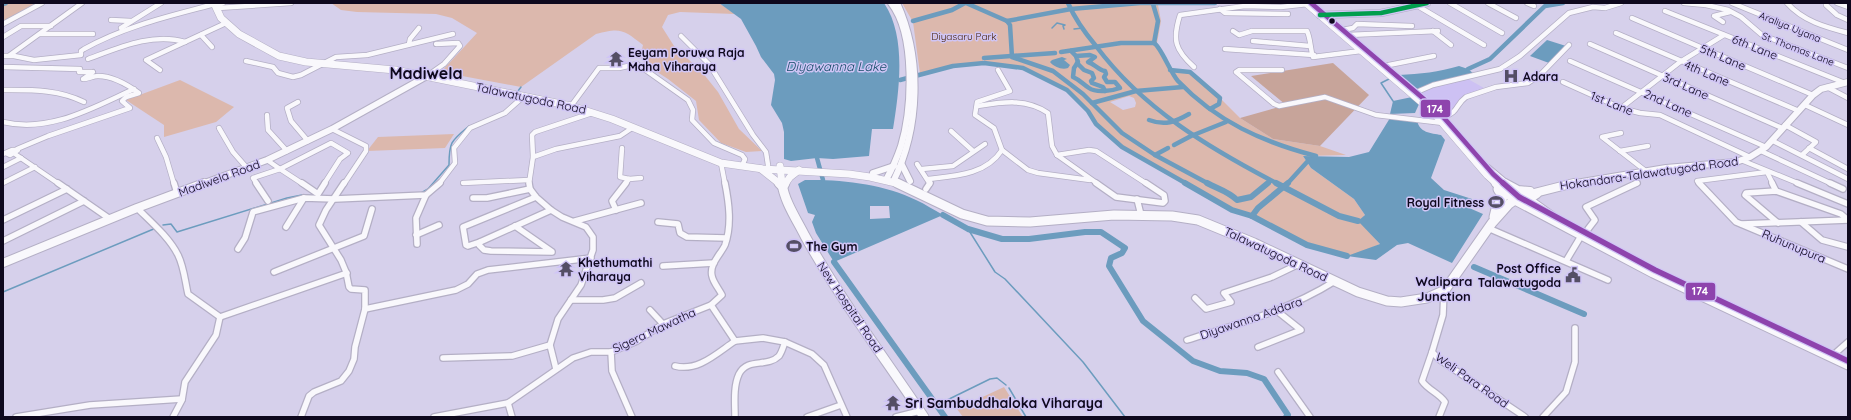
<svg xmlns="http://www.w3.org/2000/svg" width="1851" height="420" viewBox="0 0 1851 420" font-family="Quicksand,sans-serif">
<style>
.built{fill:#cdc1f3}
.green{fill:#dcb8ad;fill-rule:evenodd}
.forest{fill:#c7a49a}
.water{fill:#6c9cbe;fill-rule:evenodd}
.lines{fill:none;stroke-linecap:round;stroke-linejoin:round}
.stream{stroke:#6c9cbe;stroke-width:1.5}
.canal-far1{stroke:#6c9cbe;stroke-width:4.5}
.canal{stroke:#6c9cbe;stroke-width:6}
.street-far1-casing{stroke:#b4afc5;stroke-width:6}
.street-casing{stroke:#b4afc5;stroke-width:8}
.secondary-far1-casing{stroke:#b4afc5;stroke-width:8}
.secondary-casing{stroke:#b4afc5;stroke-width:10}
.primary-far1-casing{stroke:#b4afc5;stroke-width:8}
.primary-casing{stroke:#b4afc5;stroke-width:11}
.street-far1{stroke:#f9f8fc;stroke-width:4.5}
.street{stroke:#f9f8fc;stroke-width:5.5}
.secondary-far1{stroke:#f9f8fc;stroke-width:6}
.secondary{stroke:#f9f8fc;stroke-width:8}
.primary-far1{stroke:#f9f8fc;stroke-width:7}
.primary{stroke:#f9f8fc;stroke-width:9}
.bus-1-far1-casing{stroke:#d0c5f6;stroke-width:7}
.bus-1-casing{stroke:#d0c5f6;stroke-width:8}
.bus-2-casing{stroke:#d0c5f6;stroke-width:7}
.bus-1-far1{stroke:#8e44ad;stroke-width:4.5}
.bus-1{stroke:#8e44ad;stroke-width:5.5}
.bus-2{stroke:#019e4e;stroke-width:4.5}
.bus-dot{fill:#0e081d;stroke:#d0c5f6;stroke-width:1.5}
.labels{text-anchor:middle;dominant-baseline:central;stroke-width:3;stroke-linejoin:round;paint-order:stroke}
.far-street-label{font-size:10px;fill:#0e081d;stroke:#d0c5f6}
.far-park-label{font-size:10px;fill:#431d00;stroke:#d0c5f6}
.street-label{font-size:12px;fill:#0e081d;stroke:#d0c5f6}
.poi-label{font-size:12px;font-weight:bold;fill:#0e081d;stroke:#d0c5f6;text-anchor:start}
.water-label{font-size:13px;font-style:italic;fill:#144c68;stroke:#d0c5f6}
.neighbourhood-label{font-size:13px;font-weight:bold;fill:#0e081d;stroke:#d0c5f6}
.near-poi-label{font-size:14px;font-weight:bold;fill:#0e081d;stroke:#d0c5f6;text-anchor:start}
.district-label{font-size:16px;font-weight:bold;fill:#0e081d;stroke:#d0c5f6}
.line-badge{stroke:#d0c5f6;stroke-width:1.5}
.badge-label{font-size:11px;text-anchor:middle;font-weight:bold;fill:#fff}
</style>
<rect width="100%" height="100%" fill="#d6d0eb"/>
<polygon class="built" points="1468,79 1484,88 1465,96 1460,100 1453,113 1446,115 1421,93 1433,86"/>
<g class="green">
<polygon points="3,3 36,3 3,21"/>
<path d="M331 3H719L735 14 680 12 668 15 662 27 674 46 702 72 718 92 739 129 762 151 746 152 721 143 699 120 696 101 668 79 648 66 640 57 643 45C624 30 621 27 596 34L521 87 441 72 477 33 452 18 436 14 357 12 341 10Z"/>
<path d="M902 3H1243L1158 5 1161 21 1157 43 1172 69 1190 72 1220 98 1240 118 1273 139 1320 146 1346 155 1303 156 1311 168 1354 199 1365 215 1359 221 1380 244C1372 247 1354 256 1345 256 1317 254 1296 237 1272 225 1259 219 1246 214 1232 210L1122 147 1096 124 1088 111 1067 90 1024 68 984 63V56L983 63 953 65 920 74 913 22ZM1129 96 1134 98 1136 103 1135 107 1123 110 1110 102Z"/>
<polygon points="180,80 234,107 216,122 164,137 164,125 126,100"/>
<polygon points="454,134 445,148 367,151 378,137"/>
<polygon points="1004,387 1023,417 963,417 957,409"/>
</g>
<polygon class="forest" points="1333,63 1369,95 1320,146 1273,139 1240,118 1286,105 1251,76"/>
<g class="water">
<path d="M719 3H884C907 37 899 91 893 129H872L869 156 833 159 817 158 791 161 784 159V132L782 123 771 105 775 80 774 74 761 57 756 46 741 19Z"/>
<polygon points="1547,40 1566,46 1549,63 1530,56"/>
<path d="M1062 57 1067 59 1064 60 1070 65 1068 68C1062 70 1054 67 1050 62L1052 60Z"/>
<path d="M1459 66 1468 69 1474 74 1419 91 1399 75C1420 74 1439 72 1459 66Z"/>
<polygon points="1412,97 1419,104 1415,113 1390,114 1393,101"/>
<path d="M1390 118 1417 120C1419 133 1431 133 1441 135L1445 140 1431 178 1444 190 1472 199 1467 207 1483 214 1452 263 1408 243 1397 245 1376 260 1347 256 1380 244 1358 221 1365 215 1354 199 1311 168 1303 156 1349 157 1369 152Z"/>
<path d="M805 180C839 179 885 184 916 200 925 204 934 210 943 215L834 262 816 233 812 222 815 215 808 213 798 184ZM870 206H889L890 218 870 219Z"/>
</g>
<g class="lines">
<g class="stream">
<polyline points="1052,28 1057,23 1065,25 1063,26 1064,29"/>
<polyline points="1074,29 1083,28"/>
<polyline points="1399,75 1402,77"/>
<polyline points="1389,79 1381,83 1393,101"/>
<polyline points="518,91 521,87"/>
<path d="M421 193 428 189 449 165C449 142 451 141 469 126"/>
<polyline points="163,225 171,224 177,232 287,198 302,195 317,196"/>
<polyline points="968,229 995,272 1005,279 1083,362 1125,417"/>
<polyline points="3,292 156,228"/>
<polyline points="1009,388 1026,417"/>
<polyline points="937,405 990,379 997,378 1006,385"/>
</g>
<g class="canal-far1">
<polyline points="966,3 1007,21 1010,25 1012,57 1053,71 1083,94 1122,133 1155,155 1209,184"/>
<path d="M1068 3C1075 19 1085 33 1096 46 1143 109 1209 148 1278 184"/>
<polyline points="3,4 6,3"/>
<polyline points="1153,4 1158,21 1154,43"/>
<polyline points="913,21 952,10 965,3"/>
<polyline points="1007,21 1071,9 1140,3 1215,3"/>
<polyline points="1071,51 1076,56"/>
<path d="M1061 52 1121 43H1154C1161 47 1170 72 1178 81 1217 122 1263 142 1316 156"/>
<path d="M1090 55 1095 57 1088 62C1095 64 1098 70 1105 71L1106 74 1104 77 1107 82H1115L1120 88C1112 91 1096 93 1089 88 1083 84 1080 80 1073 77L1074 68 1078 62 1076 56Z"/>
<polyline points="984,58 1055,53"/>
<polyline points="1077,63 1084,70 1092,73 1094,78 1091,81 1092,83 1103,87 1105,91"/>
<polyline points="1468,69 1490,59 1545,6 1563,3"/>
<polyline points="1170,70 1190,72 1220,98 1219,104 1210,109"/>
<polyline points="900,80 953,66 984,63 1023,68 1067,90 1088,111 1096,124 1122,147 1187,184"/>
<polyline points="1092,103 1136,91 1183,87"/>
<path d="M1149 120C1165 126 1175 122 1189 114"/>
<polyline points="1174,145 1191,136 1226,122"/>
<polyline points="1155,155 1168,148"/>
<polyline points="817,158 823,180"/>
<polyline points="1267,184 1270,181"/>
<polyline points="1287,184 1307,162"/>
</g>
<g class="canal">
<polyline points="1185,183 1232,210 1252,216"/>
<path d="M1207 183C1218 189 1228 191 1237 200L1251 197 1268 183"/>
<polyline points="1276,183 1339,216 1358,221"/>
<polyline points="1288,183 1258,208 1252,216 1307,245 1347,256"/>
<polyline points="943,215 968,229 1002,239 1029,239 1085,232 1101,232 1125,248 1122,253 1111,258 1109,266 1143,321 1193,361 1220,371 1247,373 1264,379 1288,415 1286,417"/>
<polyline points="834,262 945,417"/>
<polyline points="1474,267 1584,314"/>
</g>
<g class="street-far1-casing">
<g id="street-far1">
<polyline points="1450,3 1502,33"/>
<polyline points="1488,3 1516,18"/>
<polyline points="1527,3 1534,6"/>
<polyline points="1684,3 1706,5 1728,10 1741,17 1762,35 1848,68"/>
<polyline points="1732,3 1848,50"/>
<path d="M1787 3C1803 21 1825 27 1848 33"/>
<polyline points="1826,3 1826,5 1837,15 1848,20"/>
<polyline points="1837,3 1848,7"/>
<polyline points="1416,5 1484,45"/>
<polyline points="217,6 223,3"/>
<polyline points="218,8 291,3"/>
<polyline points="1220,9 1225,13 1288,14"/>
<polyline points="1665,11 1845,83"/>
<polyline points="1632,18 1813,95"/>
<polyline points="111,20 131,21"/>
<polyline points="1723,22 1714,16 1730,12"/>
<polyline points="3,24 42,3"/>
<polyline points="121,28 161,3"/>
<polyline points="1342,30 1353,28 1357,24 1412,26"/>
<path d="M1233 31 1239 35 1252 31H1307C1311 40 1310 48 1313 57L1361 51"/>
<polyline points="1433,31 1451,45"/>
<polyline points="1616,33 1799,111"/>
<polyline points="40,34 93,34"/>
<polyline points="201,35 212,47"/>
<polyline points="1348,35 1438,31"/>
<polyline points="681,36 709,64 753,135 766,152 768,165"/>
<polyline points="3,37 21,26 51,26"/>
<polyline points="1253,41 1310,46"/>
<polyline points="409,44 410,39 419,28"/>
<polyline points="1590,44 1782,128"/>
<polyline points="1225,49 1314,55"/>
<polyline points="10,55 82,3"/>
<path d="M3 56H14L34 60 81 55V51L84 49C125 26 170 16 215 4"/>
<path d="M88 59C118 48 153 32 185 42"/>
<polyline points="246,61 273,67 278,73 293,77 301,75 336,57 367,55 453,34"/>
<polyline points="1570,61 1766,147"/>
<polyline points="1384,66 1434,56"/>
<polyline points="3,67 80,69 79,72 92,72"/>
<path d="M1194 67C1175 50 1172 40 1180 15L1245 6 1281 7 1308 4"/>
<polyline points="160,70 146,60 226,23"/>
<polyline points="998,70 1010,91 977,102 975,115 994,128 1002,150 1028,170 1038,173 1090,180"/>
<polyline points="1282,70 1239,70 1236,72 1274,104 1279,106 1325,97 1376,115 1443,123"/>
<polyline points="427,76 444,64 460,46 458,43 436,44"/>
<polyline points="1563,82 1621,108 1640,113 1660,115 1750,157"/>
<polyline points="1827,87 1848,98"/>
<path d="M3 90C31 90 58 89 84 102"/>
<polyline points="1412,94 1433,85 1500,69 1520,56 1569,13 1593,7 1605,8 1621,3"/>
<polyline points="298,102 287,108 291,121 308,141"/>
<polyline points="1805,105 1848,125"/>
<polyline points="571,106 599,68 619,68 637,64 688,100 693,110 692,120 714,143 742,155 745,159 742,166"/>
<path d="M978 106C1003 102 1026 98 1048 113L1052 146 1057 155"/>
<polyline points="1621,108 1680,62 1724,35"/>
<polyline points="267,115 268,130 287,151"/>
<path d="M1444 117C1459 112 1455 105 1466 97L1496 87 1528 83 1540 75 1569 45"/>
<path d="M3 122C50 133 92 108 134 89"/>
<polyline points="1785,125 1816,142 1802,155"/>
<polyline points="219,128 233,152 247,168"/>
<polyline points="332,129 366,146 366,151 344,184"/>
<polyline points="951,131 973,151"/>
<polyline points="1621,133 1602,137 1647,172"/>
<polyline points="157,138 166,157 174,184"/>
<polyline points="1773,141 1848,179"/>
<polyline points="622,148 620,177 629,179 641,178"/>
<polyline points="1809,148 1848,169"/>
<path d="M17 149 48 136 130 108 122 101 126 97 139 93C128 85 113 76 98 76 93 76 88 79 83 79L93 72"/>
<polyline points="1620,151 1648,146"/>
<polyline points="1761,151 1832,184"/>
<polyline points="3,154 12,150 18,150 10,155 6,153"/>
<polyline points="15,154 59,184"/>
<polyline points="1057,155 1098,184"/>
<polyline points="1057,155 1089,150 1096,151 1147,184"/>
<polyline points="533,157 556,149 620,136 632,128"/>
<polyline points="267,160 280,169"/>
<polyline points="1741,160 1800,184"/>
<polyline points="721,163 725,184"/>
<polyline points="917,164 930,184"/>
<polyline points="3,167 21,158"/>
<polyline points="280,169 303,184"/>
<polyline points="280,169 331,143 348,153 340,159 324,184"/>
<polyline points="922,169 953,166 985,144"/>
<path d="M928 179C955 176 986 175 1002 150"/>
<polyline points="3,183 35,167"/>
<polyline points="463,183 529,180"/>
<polyline points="257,184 253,178 280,169"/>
<polyline points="439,184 455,163 454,148 470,128 505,113 523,97"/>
<polyline points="529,184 533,157 532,135 535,132 592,113"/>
<polyline points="625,184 629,179"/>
<polyline points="1635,184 1637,183"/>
<polyline points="1700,184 1697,181 1767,172 1773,184"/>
</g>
</g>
<g class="street-casing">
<g id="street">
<polyline points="58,183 110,219"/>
<polyline points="174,183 177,193"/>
<polyline points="256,183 268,201"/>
<polyline points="302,183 318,194 325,183"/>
<polyline points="529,183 530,189 536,197 551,210 562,217 586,227 593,237 593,250 581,285 558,319 550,345 556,369"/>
<polyline points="1096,183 1116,197 1163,203 1165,201 1164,195 1146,183"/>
<polyline points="1699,183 1736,222 1848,269"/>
<polyline points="1772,183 1776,191"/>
<polyline points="1797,183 1848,204"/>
<polyline points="1830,183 1843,189"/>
<polyline points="926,189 930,183"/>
<polyline points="473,198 487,198 530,189"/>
<polyline points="1137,199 1141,215"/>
<path d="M137 208C151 222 169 237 178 255 184 267 185 281 188 294L220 317"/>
<polyline points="551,210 480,242 479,245 484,250 491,251 552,252"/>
<polyline points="616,210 612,201 626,183"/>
<polyline points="3,220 67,189"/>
<polyline points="575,221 641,203"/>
<polyline points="658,222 678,224 680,233 687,237 726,238"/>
<polyline points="1801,222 1822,240 1848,247"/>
<polyline points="1778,223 1745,195 1746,193 1776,191 1841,214 1848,220"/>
<polyline points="1742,224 1848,220"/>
<polyline points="515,226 551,251"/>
<polyline points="286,227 304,198"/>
<polyline points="1488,228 1608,280"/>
<polyline points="1585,233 1595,220 1586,207 1637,183"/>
<polyline points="416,235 439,225"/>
<polyline points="3,241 84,201"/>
<polyline points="480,242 468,246 466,245 463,227 536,197"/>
<polyline points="417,244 416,218 426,195"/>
<polyline points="238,249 245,238 253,212 304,198 335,199 426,195 440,183"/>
<polyline points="1566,261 1581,236"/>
<polyline points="663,266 714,263"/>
<polyline points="274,272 364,236 372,209"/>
<polyline points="1444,290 1443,315 1432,352 1440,360 1525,417"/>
<polyline points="1195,298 1206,309 1231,302 1224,293 1272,277 1299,264"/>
<polyline points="571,300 603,300 615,298 641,283"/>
<polyline points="711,305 735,341 763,338 785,342 812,354 824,365 847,417"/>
<polyline points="365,309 456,290 468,284 477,274 488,270 591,258"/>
<polyline points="650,310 663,324"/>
<polyline points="220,317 347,273"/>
<path d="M1187 340C1238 324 1289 310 1335 281"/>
<polyline points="1258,347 1301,330 1277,311"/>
<polyline points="611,352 612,371 632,417"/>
<path d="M1432 352 1422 381C1428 390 1439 393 1445 402L1439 417"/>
<polyline points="1831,357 1848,342"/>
<polyline points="443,358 512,356 550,345"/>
<path d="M675 366C698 372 717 353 735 341"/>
<polyline points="1278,372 1310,417"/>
<polyline points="508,403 512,417"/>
<polyline points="16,417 90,405 182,399"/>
<polyline points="173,417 182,400 185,382 216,335 220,317"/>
<polyline points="301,417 309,396 314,392 341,381 349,371 354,359 355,347 365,309 365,290 351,289 349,287 346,272 341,260 319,225 326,210 344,183"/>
<path d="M434 417 508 403 573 358 591 352H611L637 341 663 324 711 305 722 295C719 289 713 282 712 276 709 264 721 254 725 245 732 225 729 203 725 183"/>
<path d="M735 417C735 404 733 387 739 374 748 357 767 368 779 356 782 352 783 347 785 342"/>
<polyline points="807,417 841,405"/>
<polyline points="896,417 920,411"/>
<polyline points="1543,417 1566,392 1575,362 1575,328"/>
</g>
</g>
<g class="secondary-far1-casing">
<g id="secondary-far1">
<polyline points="1320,15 1381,13 1427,3"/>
<polyline points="902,165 910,181"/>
<polyline points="1488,168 1507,184"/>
<polyline points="873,173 894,166"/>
<path d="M886 180C892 169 897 158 901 146 912 109 916 35 891 3"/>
<path d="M893 182C920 128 922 58 897 3"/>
<polyline points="202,184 267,160 332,129 427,76"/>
<polyline points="1570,184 1666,168 1736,162 1750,157 1766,147 1813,95 1821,89 1848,82"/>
</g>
</g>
<g class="secondary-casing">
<g id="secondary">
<polyline points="1505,183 1518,190 1530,191"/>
<polyline points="1537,194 1531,198 1531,201 1552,216"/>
<polyline points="1519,197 1574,183"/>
<polyline points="3,263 137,208 204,183"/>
</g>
</g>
<g class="primary-far1-casing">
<g id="primary-far1">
<polyline points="214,3 221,18 239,34 279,56 306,62 395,70 571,106 612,119 721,163 763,169 849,174 870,177 900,184"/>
<polyline points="1306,3 1433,112 1487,175 1497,184"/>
<polyline points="780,166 782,184"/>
<polyline points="761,169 780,184"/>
<polyline points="785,184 790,177 799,170"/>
</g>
</g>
<g class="primary-casing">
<g id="primary">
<polyline points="779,183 781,185"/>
<path d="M782 183C784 201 797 220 805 236 840 299 884 357 924 417"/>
<polyline points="897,183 962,214 987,221 1030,222 1114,215 1172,216 1198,220 1254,243 1358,292 1387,301 1401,302 1427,298 1445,290 1492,223 1509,204 1519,197"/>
<polyline points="1496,183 1515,200 1653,273 1848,365"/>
<polyline points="784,185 785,183"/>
<polyline points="1494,217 1496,209 1503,197 1498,189"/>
</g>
</g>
<use href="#street-far1" class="street-far1"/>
<use href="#street" class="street"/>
<use href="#secondary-far1" class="secondary-far1"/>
<use href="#secondary" class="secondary"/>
<use href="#primary-far1" class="primary-far1"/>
<use href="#primary" class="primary"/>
<g class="bus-1-far1-casing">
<polyline id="bus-1-far1" points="1311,3 1438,111 1493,174 1504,184"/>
</g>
<g class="bus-1-casing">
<polyline id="bus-1" points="1503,183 1519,197 1655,270 1848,361"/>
</g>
<g class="bus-2-casing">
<polyline id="bus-2" points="1320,15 1381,13 1427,3"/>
</g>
<use href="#bus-1-far1" class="bus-1-far1"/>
<use href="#bus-1" class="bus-1"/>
<use href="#bus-2" class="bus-2"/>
</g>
<defs>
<g id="temple-bare" transform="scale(1.2)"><path d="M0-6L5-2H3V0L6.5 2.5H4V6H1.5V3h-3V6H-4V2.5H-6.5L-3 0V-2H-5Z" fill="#544e65" stroke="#d0c5f6" stroke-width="2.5" paint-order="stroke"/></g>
<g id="hospital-bare" transform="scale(1.2)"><path d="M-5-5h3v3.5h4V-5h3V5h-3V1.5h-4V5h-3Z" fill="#544e65" stroke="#d0c5f6" stroke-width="2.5" paint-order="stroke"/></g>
<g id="stadium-bare" transform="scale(1.2)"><path d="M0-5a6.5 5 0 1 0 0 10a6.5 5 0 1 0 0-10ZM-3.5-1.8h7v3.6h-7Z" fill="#544e65" stroke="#d0c5f6" stroke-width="2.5" paint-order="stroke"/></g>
<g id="civic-bare" transform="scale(1.2)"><path d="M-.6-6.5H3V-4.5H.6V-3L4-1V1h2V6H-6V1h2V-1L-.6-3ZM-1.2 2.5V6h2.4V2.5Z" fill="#544e65" stroke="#d0c5f6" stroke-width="2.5" paint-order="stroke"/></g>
</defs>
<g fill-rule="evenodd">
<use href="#temple-bare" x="616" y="59"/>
<use href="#hospital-bare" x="1511" y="76"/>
<use href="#stadium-bare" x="1496" y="202"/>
<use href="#stadium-bare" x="794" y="246"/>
<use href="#temple-bare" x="566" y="269"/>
<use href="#civic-bare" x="1573" y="275"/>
<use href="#temple-bare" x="893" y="403"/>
</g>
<circle class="bus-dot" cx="1332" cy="21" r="3.5"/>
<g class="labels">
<g class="far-street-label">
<text transform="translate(1790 27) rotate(22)">Araliya Uyana</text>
<text transform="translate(1798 49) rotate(21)">St. Thomas Lane</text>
</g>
<g class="far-park-label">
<text x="964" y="36">Diyasaru Park</text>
</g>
<g class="street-label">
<text transform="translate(1755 47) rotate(22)">6th Lane</text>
<text transform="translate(1723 57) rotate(23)">5th Lane</text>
<text transform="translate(1707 73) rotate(23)">4th Lane</text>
<text transform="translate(1686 86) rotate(24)">3rd Lane</text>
<text transform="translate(531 98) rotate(12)">Talawatugoda Road</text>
<text transform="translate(1612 103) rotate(22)">1st Lane</text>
<text transform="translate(1668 103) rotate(24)">2nd Lane</text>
<text transform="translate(1649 173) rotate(-8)">Hokandara-Talawatugoda Road</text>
<text transform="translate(219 178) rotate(-20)">Madiwela Road</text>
<text transform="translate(1794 246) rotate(23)">Ruhunupura</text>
<text transform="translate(1276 254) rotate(25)">Talawatugoda Road</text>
<text transform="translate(850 307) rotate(56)">New Hospital Road</text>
<text transform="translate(1251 318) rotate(-19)">Diyawanna Addara</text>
<text transform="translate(654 330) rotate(-25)">Sigera Mawatha</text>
<text transform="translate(1472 380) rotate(35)">Weli Para Road</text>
</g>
<g class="poi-label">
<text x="628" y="52">Eeyam Poruwa Raja<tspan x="628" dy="14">Maha Viharaya</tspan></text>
<text x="1523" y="76">Adara</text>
<text x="1484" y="202" text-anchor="end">Royal Fitness</text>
<text x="806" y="246">The Gym</text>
<text x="578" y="262">Khethumathi<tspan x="578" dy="14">Viharaya</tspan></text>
<text x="1561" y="268" text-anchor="end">Post Office<tspan x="1561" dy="14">Talawatugoda</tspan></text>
</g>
<g class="water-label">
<text x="836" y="66">Diyawanna Lake</text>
</g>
<g class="neighbourhood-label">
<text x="1444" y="281">Walipara<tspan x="1444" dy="15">Junction</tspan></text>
</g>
<g class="near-poi-label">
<text x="905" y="403">Sri Sambuddhaloka Viharaya</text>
</g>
<g class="district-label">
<text x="426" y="73">Madiwela</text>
</g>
</g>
<g class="line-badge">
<rect x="1420" y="99" width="31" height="19" rx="4" fill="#8e44ad"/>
<rect x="1685" y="282" width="31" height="19" rx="4" fill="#8e44ad"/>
</g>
<g class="badge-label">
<text x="1435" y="113">174</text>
<text x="1700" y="295">174</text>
</g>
<rect width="1851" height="420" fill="none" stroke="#0e081d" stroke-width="8"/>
</svg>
